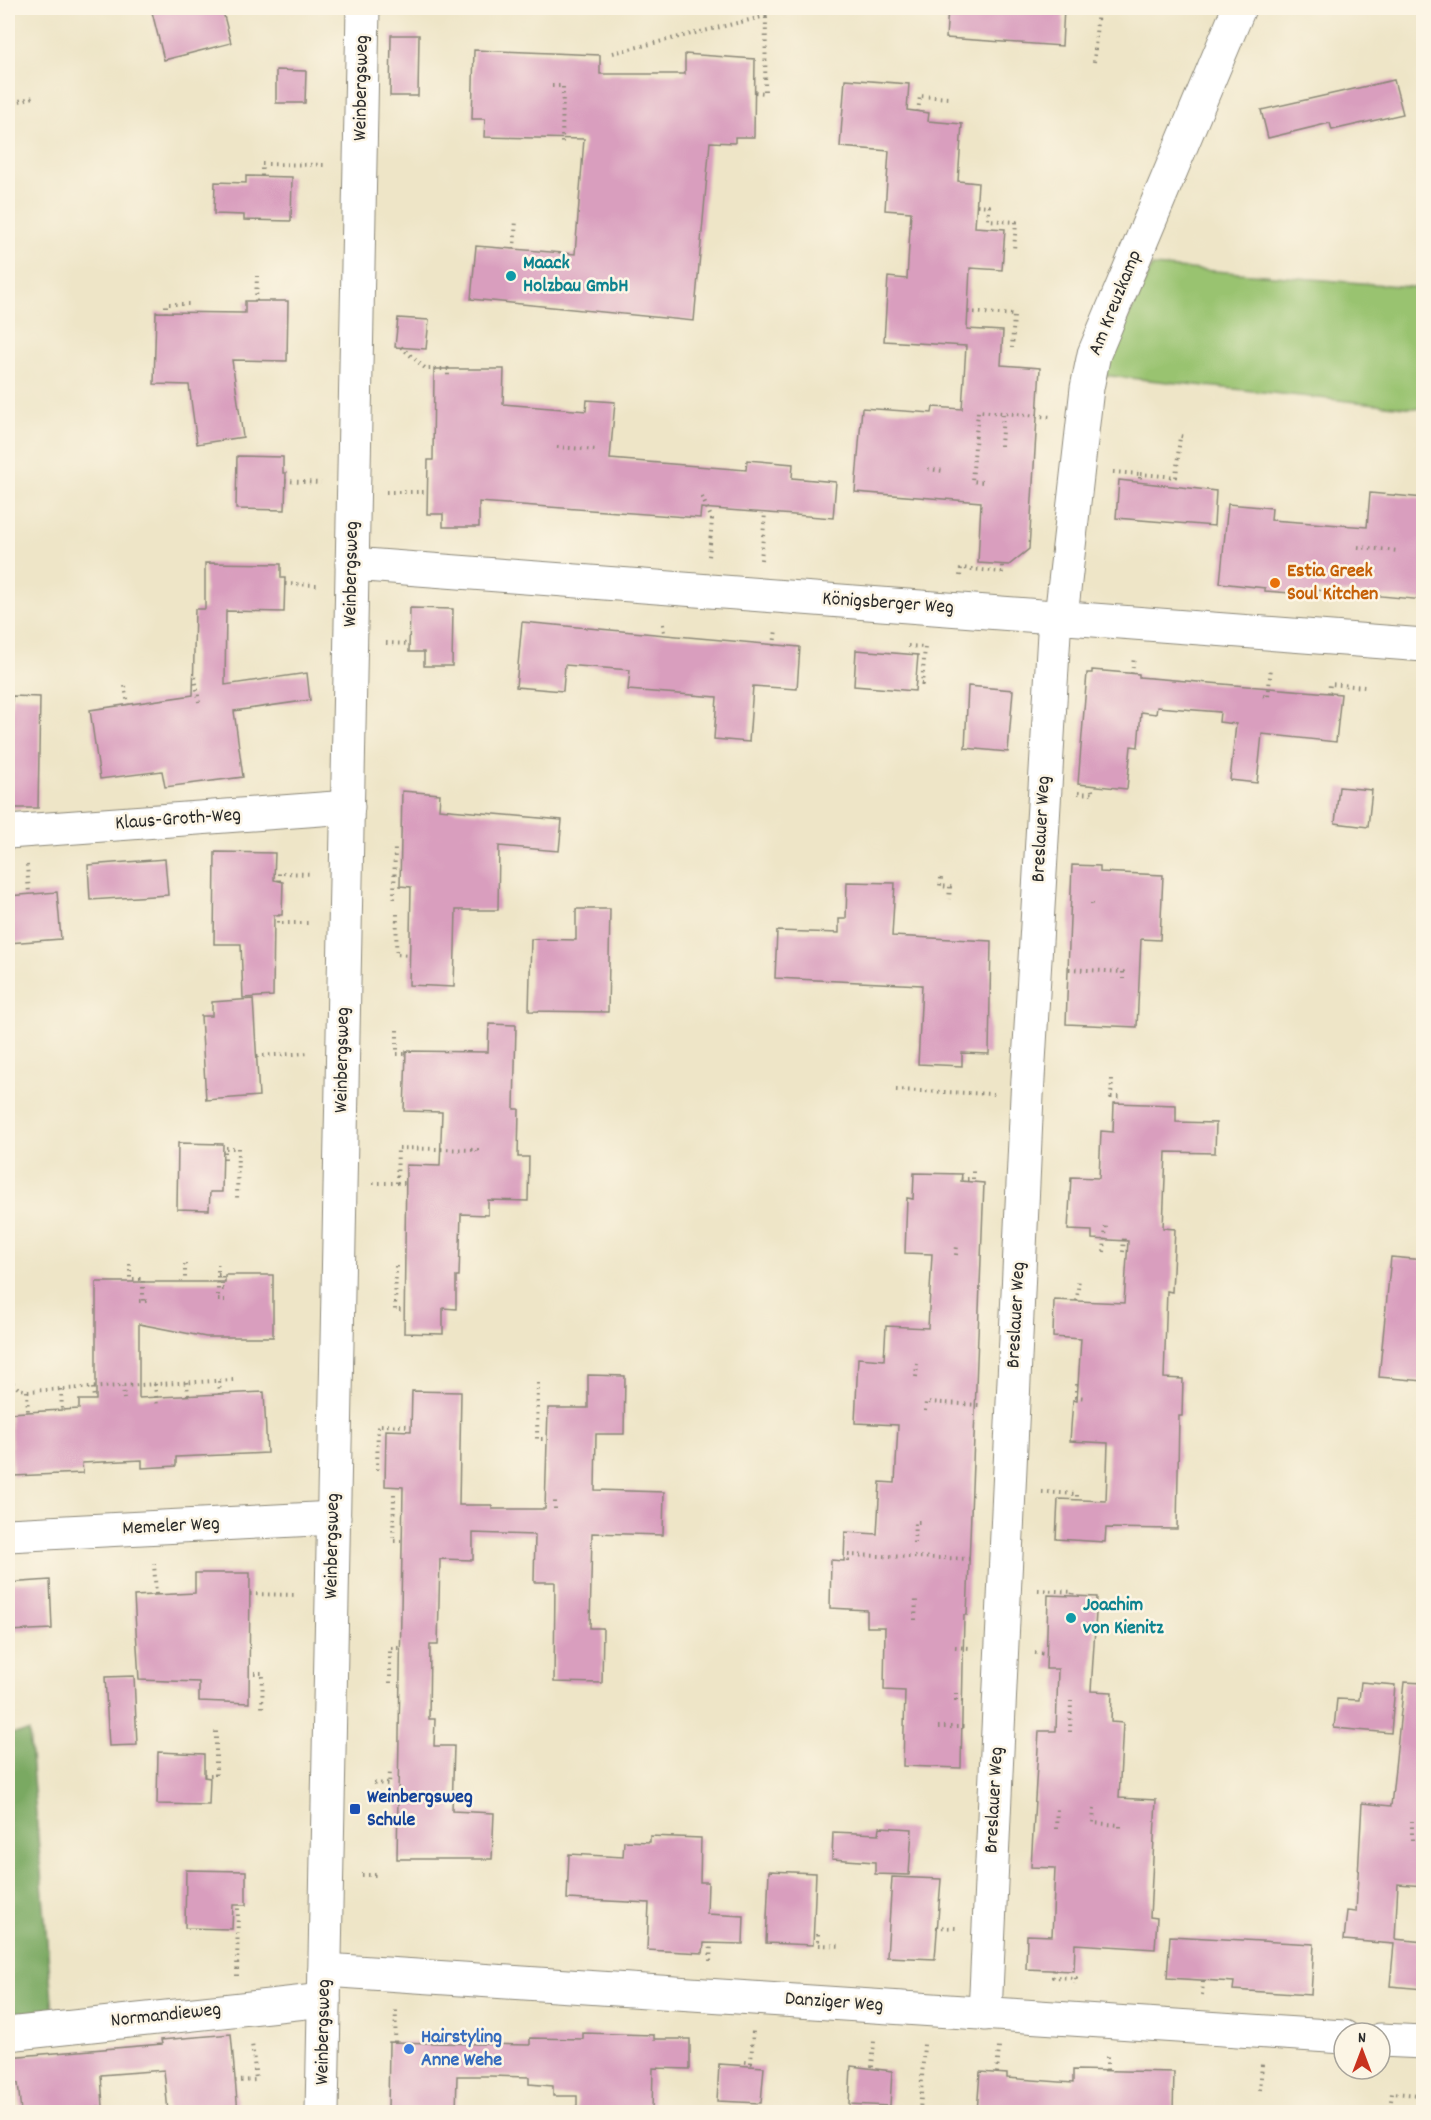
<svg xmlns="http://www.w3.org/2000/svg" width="1431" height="2120" viewBox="0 0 1431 2120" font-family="Dekko,sans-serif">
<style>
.green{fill:#99c370;stroke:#62774e;stroke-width:1.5}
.forest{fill:#7aa962;stroke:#526a46;stroke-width:1.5}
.building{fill:#d99ebe}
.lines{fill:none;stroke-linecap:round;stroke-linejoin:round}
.street-casing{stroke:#8c8879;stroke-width:35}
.path{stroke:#8c8879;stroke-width:4;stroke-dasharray:1.5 4.5;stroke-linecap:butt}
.street{stroke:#fff;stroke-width:33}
.culture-dot{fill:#0f9aa8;stroke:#fcf5e5;stroke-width:2}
.food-dot{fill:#e8710a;stroke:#fcf5e5;stroke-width:2}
.transit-dot{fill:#1a4fb4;stroke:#fcf5e5;stroke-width:2}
.shop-dot{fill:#3f7fe0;stroke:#fcf5e5;stroke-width:2}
.labels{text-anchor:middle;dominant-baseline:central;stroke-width:5;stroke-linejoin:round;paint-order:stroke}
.street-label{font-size:20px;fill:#2b2b2b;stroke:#fcf5e5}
.culture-label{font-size:20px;font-weight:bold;fill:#0d838f;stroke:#fcf5e5;text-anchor:start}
.food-label{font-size:20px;font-weight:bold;fill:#c56008;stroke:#fcf5e5;text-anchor:start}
.transit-label{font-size:20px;font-weight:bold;fill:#164399;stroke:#fcf5e5;text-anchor:start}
.shop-label{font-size:20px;font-weight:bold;fill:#366cbe;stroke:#fcf5e5;text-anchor:start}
</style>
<rect width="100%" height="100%" fill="#fcf5e5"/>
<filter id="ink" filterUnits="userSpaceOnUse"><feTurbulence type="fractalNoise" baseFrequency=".0167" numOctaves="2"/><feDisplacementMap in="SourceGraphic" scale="12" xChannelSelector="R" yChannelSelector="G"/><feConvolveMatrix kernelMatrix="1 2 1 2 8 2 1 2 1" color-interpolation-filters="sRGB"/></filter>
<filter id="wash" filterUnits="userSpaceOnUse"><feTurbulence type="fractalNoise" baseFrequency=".008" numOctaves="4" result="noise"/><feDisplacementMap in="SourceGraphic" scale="24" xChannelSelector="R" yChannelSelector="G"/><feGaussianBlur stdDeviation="1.35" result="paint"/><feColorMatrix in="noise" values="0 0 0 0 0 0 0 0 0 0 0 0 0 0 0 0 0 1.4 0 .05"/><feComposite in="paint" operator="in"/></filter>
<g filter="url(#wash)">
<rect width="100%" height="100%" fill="#eee5c7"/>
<polygon class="green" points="1152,266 1423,288 1423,409 1102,375"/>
<polygon class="forest" points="29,1732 53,2012 8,2016 8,1734"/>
<g id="blocks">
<g class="building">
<polygon points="151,8 222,8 231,43 164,60"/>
<polygon points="948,8 1064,8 1062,46 946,38"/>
<polygon points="391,35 419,35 418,96 390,96"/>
<polygon points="474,50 600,55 600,74 685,74 685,54 755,59 754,137 735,137 735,143 710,142 694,321 471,299 476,246 575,254 584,139 484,137 485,119 472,119"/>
<polygon points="276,70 306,71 305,103 276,103"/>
<polygon points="845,79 909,84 907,110 929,113 928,121 962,124 958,181 978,183 975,227 1005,229 1002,270 970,268 967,329 1003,331 1001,365 1040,368 1029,549 1009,565 978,563 981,502 855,492 862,408 932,413 933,407 962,409 966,346 884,341 888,277 907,279 911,212 885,210 889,151 840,147"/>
<polygon points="1394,80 1403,114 1332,130 1330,123 1268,138 1261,110"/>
<polygon points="246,176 292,177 291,221 244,220 244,215 214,214 215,182 246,183"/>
<polygon points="245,301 288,301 287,361 232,360 243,437 197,444 189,385 154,384 156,312 245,313"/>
<polygon points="398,318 429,320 426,349 395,347"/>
<polygon points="434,369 504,369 503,404 586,411 587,400 615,402 610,459 746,470 747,460 793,464 792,478 836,482 833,518 701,508 700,518 479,502 479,527 443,527 443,514 427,514 428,460 433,460"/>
<polygon points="237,456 283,457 283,473 286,473 285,510 236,509"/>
<polygon points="1119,480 1216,491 1214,526 1116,518"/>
<polygon points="1370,493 1424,498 1424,600 1316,590 1316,595 1265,591 1265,588 1220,583 1228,504 1272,508 1271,520 1367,527"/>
<polygon points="205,563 281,564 281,578 285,578 284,612 226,611 225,685 307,673 310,700 234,711 243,777 165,787 162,771 100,779 90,710 193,695 195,609 205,609"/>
<polygon points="410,608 453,609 452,666 424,666 424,652 409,652"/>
<polygon points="522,622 800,647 797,689 753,686 749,742 714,739 717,697 628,690 630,670 565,665 563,691 516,687"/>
<polygon points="856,650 918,655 915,691 854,686"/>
<polygon points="1092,670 1139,674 1139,677 1341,694 1336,742 1262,734 1257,783 1230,780 1236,724 1219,722 1220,712 1157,707 1156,714 1141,712 1138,747 1131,746 1127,789 1078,784 1087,673 1092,673"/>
<polygon points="968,686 1013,690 1008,752 965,748"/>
<polygon points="12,696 40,697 38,808 9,808 8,752 10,752"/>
<polygon points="1339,787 1372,790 1368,827 1335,823"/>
<polygon points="402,791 440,794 439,809 562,820 559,851 499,846 498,910 456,910 454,987 409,985 411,887 400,886"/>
<polygon points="215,852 275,853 274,880 283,882 282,915 274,915 273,996 243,998 241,944 214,944"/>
<polygon points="165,859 168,895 90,900 88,865"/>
<polygon points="1072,865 1100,866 1100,872 1163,875 1160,940 1141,939 1137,1027 1066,1024"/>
<polygon points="847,882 895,883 892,936 991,941 989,1054 962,1053 962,1066 918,1064 922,985 775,978 777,931 839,933 839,919 846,919"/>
<polygon points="57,892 61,939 8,943 8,896"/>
<polygon points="576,909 610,909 608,1012 529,1011 531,939 576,940"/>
<polygon points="253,999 259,1096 206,1100 201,1016 212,1016 212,1002"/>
<polygon points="489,1024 516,1025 514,1109 519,1109 518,1157 529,1157 528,1201 488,1200 488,1215 461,1214 459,1276 456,1276 456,1309 443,1308 443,1334 404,1333 406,1165 440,1166 442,1112 404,1111 406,1051 488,1052"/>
<polygon points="1114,1103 1176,1105 1176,1122 1216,1123 1215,1153 1166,1152 1163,1228 1175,1229 1172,1292 1167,1291 1164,1378 1183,1379 1182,1416 1179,1416 1177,1529 1106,1528 1105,1542 1056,1539 1058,1499 1106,1501 1108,1443 1070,1441 1073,1400 1077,1401 1081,1339 1053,1337 1054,1300 1124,1303 1128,1241 1092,1239 1092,1231 1068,1230 1071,1177 1099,1178 1101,1131 1113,1132"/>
<polygon points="178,1143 223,1144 222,1192 210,1192 209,1210 177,1209"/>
<polygon points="914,1173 962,1174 961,1181 984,1183 967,1615 964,1615 961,1768 903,1766 905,1691 884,1690 885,1627 867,1627 867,1610 830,1608 831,1560 844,1561 845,1532 877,1534 880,1482 895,1483 898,1425 855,1423 858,1358 884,1360 886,1326 928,1328 932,1254 905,1253 907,1198 913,1199"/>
<polygon points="1391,1257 1424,1260 1424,1381 1379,1377"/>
<polygon points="225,1275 273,1275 273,1337 206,1337 139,1324 139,1398 264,1392 267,1453 176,1457 176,1466 142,1468 142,1460 82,1463 83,1473 13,1476 10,1413 79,1409 79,1400 96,1400 96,1282 225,1282"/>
<polygon points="588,1375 625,1376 624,1434 596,1434 595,1490 664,1492 663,1535 592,1533 590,1628 603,1628 602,1683 554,1682 555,1582 534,1582 535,1535 473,1533 473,1560 440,1559 438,1645 430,1645 429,1719 435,1719 434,1746 454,1746 452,1811 494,1813 492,1859 397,1859 403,1487 385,1486 386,1430 411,1431 412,1391 461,1392 459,1505 492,1505 492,1509 545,1509 548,1408 588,1408"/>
<polygon points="195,1573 250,1573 249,1703 199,1701 199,1682 139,1680 134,1596 195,1593"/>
<polygon points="50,1580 52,1629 8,1631 8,1583"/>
<polygon points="1048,1595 1097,1597 1091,1691 1112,1692 1111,1722 1123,1723 1119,1798 1156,1800 1150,1917 1157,1918 1155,1949 1075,1944 1074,1971 1026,1969 1027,1935 1052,1936 1055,1868 1031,1867 1039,1731 1056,1731 1058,1669 1046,1669"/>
<polygon points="134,1676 137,1745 109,1746 105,1677"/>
<polygon points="1361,1682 1395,1685 1391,1733 1334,1728 1337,1699 1359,1700"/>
<polygon points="1404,1682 1424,1683 1424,1886 1398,1884 1395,1939 1424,1942 1424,1989 1390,1986 1394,1944 1344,1940 1347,1911 1356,1912 1362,1803 1391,1806"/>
<polygon points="158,1752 204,1754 204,1777 210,1778 209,1805 157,1804"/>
<polygon points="880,1827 912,1829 909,1875 875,1874 875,1862 832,1859 833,1832 879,1834"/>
<polygon points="650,1836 701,1838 700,1882 708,1882 707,1914 744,1916 743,1944 704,1943 703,1953 647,1950 649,1903 567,1899 569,1854 623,1857 624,1841 650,1842"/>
<polygon points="186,1870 246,1871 246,1905 233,1905 232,1929 185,1928"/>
<polygon points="769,1871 816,1873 813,1945 766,1943"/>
<polygon points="892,1877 941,1879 935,1959 887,1957"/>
<polygon points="1170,1936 1314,1944 1311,1995 1233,1990 1234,1982 1167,1978"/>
<polygon points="583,2033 654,2035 654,2039 690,2039 690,2069 653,2068 652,2112 577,2112 577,2096 553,2096 553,2086 529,2084 529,2077 491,2076 457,2076 456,2112 388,2112 389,2042 530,2045 530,2038 583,2039"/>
<polygon points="231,2034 238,2112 168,2112 164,2070 101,2075 103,2107 46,2112 21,2112 18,2083 8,2084 8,2057 162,2044 161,2040"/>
<polygon points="719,2064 764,2067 761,2103 717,2101"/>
<polygon points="851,2066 892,2071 890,2106 849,2104"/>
<polygon points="1073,2070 1174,2072 1173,2112 1021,2110 1021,2112 977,2112 980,2072 1007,2074 1007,2078 1073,2083"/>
</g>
</g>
</g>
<g filter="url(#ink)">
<use href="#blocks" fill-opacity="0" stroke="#8c8879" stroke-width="1.5"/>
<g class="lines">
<g class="street-casing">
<g id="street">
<polyline points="352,564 1424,645"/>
<polyline points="1061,617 1087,388 1094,354 1239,8"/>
<polyline points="8,832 348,807"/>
<polyline points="8,1535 334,1518"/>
<polyline points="325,1970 1344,2037"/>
<polyline points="985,2014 1027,1096 1055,616"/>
<polyline points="8,2034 324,2000"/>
<polyline points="1380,2040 1424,2042"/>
<polyline points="322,2112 363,8"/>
</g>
</g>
<g class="path">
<polyline points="613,53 766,16 763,8"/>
<polyline points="1094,62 1098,8"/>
<polyline points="552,86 563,86 562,143"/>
<polyline points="755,92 765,93 766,16"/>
<polyline points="8,104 34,97"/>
<polyline points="918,112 920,96 949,98"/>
<polyline points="262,176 262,164 327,165"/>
<polyline points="977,205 989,206 988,220 1016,222 1014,250"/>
<polyline points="514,249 516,220"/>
<polyline points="256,301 257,276"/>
<polyline points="968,312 1014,315 1012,348"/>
<polyline points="166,313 166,304 190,304"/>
<polyline points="401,347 426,369 448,369 448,378"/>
<polyline points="1001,446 1003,413 1051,417"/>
<polyline points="557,447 597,450"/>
<polyline points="928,469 943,471"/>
<polyline points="1113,472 1140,474 1140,482"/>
<polyline points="1140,474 1176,477 1180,436 1186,437"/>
<polyline points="285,481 321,483"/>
<polyline points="982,482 972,481 978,411 1003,413"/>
<polyline points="386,492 427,492"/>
<polyline points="702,497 712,519 709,557"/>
<polyline points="1358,547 1399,551"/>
<polyline points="761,560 765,513"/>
<polyline points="960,576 961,568 1002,572 1002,565"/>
<polyline points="285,584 317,585"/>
<polyline points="663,624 664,633"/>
<polyline points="386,643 409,644"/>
<polyline points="774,646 776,629"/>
<polyline points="908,646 925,647 922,684 916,683"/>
<polyline points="1132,674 1134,657"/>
<polyline points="195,677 199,702"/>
<polyline points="125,686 128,705"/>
<polyline points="1329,693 1330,684 1365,687"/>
<polyline points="1263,696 1268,697 1271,667"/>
<polyline points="1078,793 1093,794 1091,786"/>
<polyline points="27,865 29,894"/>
<polyline points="941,878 940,886 950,887 949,899"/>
<polyline points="279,881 279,873 313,874"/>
<polyline points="394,899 395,845"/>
<polyline points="1092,903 1092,908"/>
<polyline points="397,914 396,954 409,955"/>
<polyline points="278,915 278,923 312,923"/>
<polyline points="1069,969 1123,972 1123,979"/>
<polyline points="397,1030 397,1054 405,1054"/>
<polyline points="257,1056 310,1053"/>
<polyline points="1112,1079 1111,1097 1121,1097"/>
<polyline points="896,1090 994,1094"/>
<polyline points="225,1159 225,1148 238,1148 237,1201"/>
<polyline points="961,1179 973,1179 973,1167"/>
<polyline points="373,1183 405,1183"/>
<polyline points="397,1183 398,1148 477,1150 477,1156"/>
<polyline points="1104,1252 1106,1224"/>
<polyline points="1123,1252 1124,1237"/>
<polyline points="956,1255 957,1246"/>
<polyline points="130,1264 130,1279 143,1279 143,1301"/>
<polyline points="185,1264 185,1282"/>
<polyline points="218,1264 218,1300 225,1300"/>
<polyline points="396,1266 395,1310 405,1310"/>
<polyline points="218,1275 222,1275 222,1289 225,1289"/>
<polyline points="139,1301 150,1301"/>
<polyline points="1077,1301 1079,1278"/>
<polyline points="916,1377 917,1364"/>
<polyline points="8,1379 19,1389 27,1391 234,1380"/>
<polyline points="219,1381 220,1394"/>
<polyline points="187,1382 188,1396"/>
<polyline points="538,1383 537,1439 547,1439"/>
<polyline points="155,1384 157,1406"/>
<polyline points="1076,1384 1076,1397 1087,1398"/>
<polyline points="123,1386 124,1399"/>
<polyline points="93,1388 94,1400"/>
<polyline points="61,1389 62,1411"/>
<polyline points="27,1391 28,1413"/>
<polyline points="925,1411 926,1402 979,1405"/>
<polyline points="377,1470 378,1425 411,1426"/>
<polyline points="1042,1492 1077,1494 1077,1500"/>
<polyline points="394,1494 393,1541 401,1541"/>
<polyline points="555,1509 555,1498"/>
<polyline points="914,1543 915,1522 923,1522"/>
<polyline points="848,1561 848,1555 973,1559"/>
<polyline points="154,1563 156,1595"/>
<polyline points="1038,1590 1073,1592 1072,1596"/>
<polyline points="250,1594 298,1595"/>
<polyline points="915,1620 916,1598"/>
<polyline points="955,1647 969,1648"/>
<polyline points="1035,1653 1047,1654"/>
<polyline points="254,1673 263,1673 262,1710"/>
<polyline points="390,1683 390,1648 400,1648"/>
<polyline points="956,1693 956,1700 965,1701"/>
<polyline points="938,1727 964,1727"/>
<polyline points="1070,1732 1071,1701"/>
<polyline points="204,1775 216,1775 216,1731"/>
<polyline points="374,1783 389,1784 390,1772"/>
<polyline points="1094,1809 1093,1823 1120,1825 1120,1829"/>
<polyline points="1056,1829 1057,1807"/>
<polyline points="1412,1840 1412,1821"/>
<polyline points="362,1875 376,1875"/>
<polyline points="936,1927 956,1928"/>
<polyline points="818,1934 818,1945 842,1946"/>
<polyline points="710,1961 711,1943"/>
<polyline points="1054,1970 1053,1977 1076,1978 1075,1984"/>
<polyline points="237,1976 238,1905"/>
<polyline points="1202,1995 1203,1981"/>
<polyline points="395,2042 396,2010"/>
<polyline points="745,2062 751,2063 753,2031"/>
<polyline points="872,2067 874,2041"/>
<polyline points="1107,2070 1107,2056"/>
<polyline points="997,2073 999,2047"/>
<polyline points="235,2081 256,2080 252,2043"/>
<polyline points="1260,2090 1262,2064"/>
<polyline points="1391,2101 1392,2093 1420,2095"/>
<polyline points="920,2112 924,2044"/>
</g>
<use href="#street" class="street"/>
</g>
</g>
<g class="culture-dot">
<circle cx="511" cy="276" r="6"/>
<circle cx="1071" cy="1618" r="6"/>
</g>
<circle class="food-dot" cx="1275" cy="583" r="6"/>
<rect class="transit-dot" x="349" y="1803" width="12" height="12" rx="3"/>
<circle class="shop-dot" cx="409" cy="2049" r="6"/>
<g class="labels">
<g class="street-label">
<text transform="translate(362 88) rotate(-89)">Weinbergsweg</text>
<text transform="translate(1116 303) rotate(-68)">Am Kreuzkamp</text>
<text transform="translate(352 574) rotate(-89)">Weinbergsweg</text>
<text transform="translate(888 604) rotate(4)">Königsberger Weg</text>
<text transform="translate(178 820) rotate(-4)">Klaus-Groth-Weg</text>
<text transform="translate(1042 829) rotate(-87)">Breslauer Weg</text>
<text transform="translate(343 1060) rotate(-89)">Weinbergsweg</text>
<text transform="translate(1017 1315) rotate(-87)">Breslauer Weg</text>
<text transform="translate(171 1527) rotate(-3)">Memeler Weg</text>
<text transform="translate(333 1546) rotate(-89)">Weinbergsweg</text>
<text transform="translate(995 1800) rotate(-87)">Breslauer Weg</text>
<text transform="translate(834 2003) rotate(4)">Danziger Weg</text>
<text transform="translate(166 2016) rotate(-6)">Normandieweg</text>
<text transform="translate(324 2032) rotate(-89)">Weinbergsweg</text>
</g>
<g class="culture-label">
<text x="523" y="264">Maack<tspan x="523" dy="23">Holzbau GmbH</tspan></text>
<text x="1083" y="1606">Joachim<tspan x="1083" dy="23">von Kienitz</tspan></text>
</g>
<g class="food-label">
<text x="1287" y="572">Estia Greek<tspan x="1287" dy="23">Soul Kitchen</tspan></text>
</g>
<g class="transit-label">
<text x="367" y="1798">Weinbergsweg<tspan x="367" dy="23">Schule</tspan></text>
</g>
<g class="shop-label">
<text x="421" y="2038">Hairstyling<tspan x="421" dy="23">Anne Wehe</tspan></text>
</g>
</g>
<rect width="1431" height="2120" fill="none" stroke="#fcf5e5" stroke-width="30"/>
<g transform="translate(1362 2051)"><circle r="28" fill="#fcf5e5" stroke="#a8a49b" stroke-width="1.5"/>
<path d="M0-4.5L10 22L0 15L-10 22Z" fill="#c8321e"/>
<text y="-9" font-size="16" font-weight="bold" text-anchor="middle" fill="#2b2b2b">N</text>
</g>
</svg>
